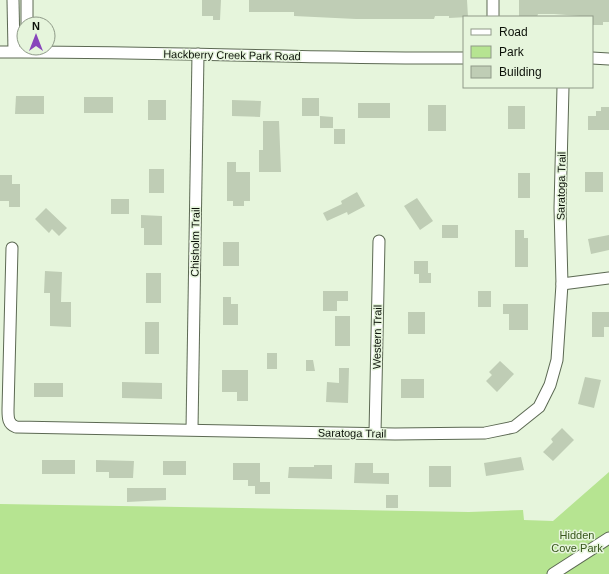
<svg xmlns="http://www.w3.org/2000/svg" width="609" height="574" viewBox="0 0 609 574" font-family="Helvetica,sans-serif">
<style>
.green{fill:#b6e491}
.building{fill:#bfcdb5}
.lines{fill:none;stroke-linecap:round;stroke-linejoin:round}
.minor-casing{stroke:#5c6953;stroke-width:13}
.minor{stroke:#fff;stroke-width:11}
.labels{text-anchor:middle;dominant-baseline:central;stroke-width:3;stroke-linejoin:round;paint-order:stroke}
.street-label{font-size:11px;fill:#0c1109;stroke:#e6f5dc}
.park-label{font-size:11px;fill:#38561c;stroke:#e6f5dc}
</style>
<rect width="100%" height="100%" fill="#e6f5dc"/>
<polygon class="green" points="609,472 609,574 0,574 0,504 469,512 523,510 524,520 553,521"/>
<g class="building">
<polygon points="202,0 221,0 220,20 213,20 213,16 202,16"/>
<polygon points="249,0 467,0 468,17 449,18 449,16 435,16 434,19 356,19 294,16 294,12 249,12"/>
<polygon points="519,0 609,0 609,22 603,22 603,25 592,25 592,17 554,14 538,14 537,17 519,17"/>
<polygon points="16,96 44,96 44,114 15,114"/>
<rect x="84" y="97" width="29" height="16"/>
<rect x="302" y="98" width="17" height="18"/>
<rect x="148" y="100" width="18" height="20"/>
<polygon points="232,100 261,101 260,117 232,116"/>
<rect x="358" y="103" width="32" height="15"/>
<rect x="428" y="105" width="18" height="26"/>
<rect x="508" y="106" width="17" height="23"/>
<polygon points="601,107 609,107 609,130 588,130 588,116 596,116 596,111 601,111"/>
<polygon points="320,116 333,117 333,128 320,128"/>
<polygon points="263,121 279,121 281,172 259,172 259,150 263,150"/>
<rect x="334" y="129" width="11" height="15"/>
<polygon points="227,162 236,162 236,172 250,172 250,201 244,201 244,206 233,206 233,201 227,201"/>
<rect x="149" y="169" width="15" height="24"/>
<rect x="585" y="172" width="18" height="20"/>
<rect x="518" y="173" width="12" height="25"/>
<polygon points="0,175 12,175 12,184 20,184 20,207 9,207 9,201 0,201"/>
<polygon points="357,192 365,206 348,215 347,212 327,221 323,213 342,204 341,201"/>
<polygon points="417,198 433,221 420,230 404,206"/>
<rect x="111" y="199" width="18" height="15"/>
<polygon points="46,208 67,228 59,236 52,229 49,233 35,219"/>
<polygon points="141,215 162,216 162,245 144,245 144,228 141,228"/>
<rect x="442" y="225" width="16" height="13"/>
<polygon points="515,230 524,230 524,238 528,238 528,267 515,267"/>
<polygon points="609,235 609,250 591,254 588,239"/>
<rect x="223" y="242" width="16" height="24"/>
<polygon points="414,261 428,261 428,273 431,273 431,283 419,283 419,274 414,274"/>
<polygon points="45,271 62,272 61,302 71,302 71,327 50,326 50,293 44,293"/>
<rect x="146" y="273" width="15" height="30"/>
<polygon points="323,291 348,291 348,301 337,301 337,311 323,311"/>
<rect x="478" y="291" width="13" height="16"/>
<polygon points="223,297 231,297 231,304 238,304 238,325 223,325"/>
<polygon points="503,304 528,304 528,330 509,330 509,314 503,314"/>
<rect x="408" y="312" width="17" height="22"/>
<polygon points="592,312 609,312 609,327 604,327 604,337 592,337"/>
<rect x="335" y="316" width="15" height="30"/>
<rect x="145" y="322" width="14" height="32"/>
<rect x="267" y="353" width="10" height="16"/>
<polygon points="306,360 313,360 315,371 306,371"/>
<polygon points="500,361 514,374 497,392 486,381 492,375 489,372"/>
<polygon points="339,368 349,368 348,403 326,402 327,382 339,383"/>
<polygon points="222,370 248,370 248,401 237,401 237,392 222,392"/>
<polygon points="585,377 601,380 594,408 578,404"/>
<rect x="401" y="379" width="23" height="19"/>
<polygon points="122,382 162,383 162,399 122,398"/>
<rect x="34" y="383" width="29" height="14"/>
<polygon points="562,428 574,440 553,461 543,452 553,442 551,439"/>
<polygon points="521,457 524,470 486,476 484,463"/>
<rect x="42" y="460" width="33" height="14"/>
<polygon points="96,460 134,461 133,478 109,478 109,472 96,472"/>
<rect x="163" y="461" width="23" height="14"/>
<polygon points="233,463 260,463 260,482 270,482 270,494 255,494 255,486 248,486 248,480 233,480"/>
<polygon points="355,463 373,463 373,473 389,473 389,484 354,483"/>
<polygon points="314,465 332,465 332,479 288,478 289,467 314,467"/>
<rect x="429" y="466" width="22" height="21"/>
<polygon points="127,488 166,488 166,500 127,502"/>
<rect x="386" y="495" width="12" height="13"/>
</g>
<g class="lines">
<g class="minor-casing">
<g id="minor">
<polyline points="13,0 14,51"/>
<polyline points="27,0 27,24"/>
<polyline points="493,0 493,17"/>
<path d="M0 52C155 51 309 59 464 58"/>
<polyline points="592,58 609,59"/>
<path d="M12 248 8 410C8 418 8 424 16 427L395 434 485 433 514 427 539 407 550 385 557 360 562 284 560 208 563 87"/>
<polyline points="562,284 609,278"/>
<polyline points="192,429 198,54"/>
<polyline points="375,433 379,241"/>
<polyline points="553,574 609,538"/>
</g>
</g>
<use href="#minor" class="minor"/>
</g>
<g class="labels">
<g class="street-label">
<text transform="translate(232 55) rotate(1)">Hackberry Creek Park Road</text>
<text transform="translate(561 186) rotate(-89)">Saratoga Trail</text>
<text transform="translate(195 242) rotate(-89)">Chisholm Trail</text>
<text transform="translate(377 337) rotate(-89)">Western Trail</text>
<text transform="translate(352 433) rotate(1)">Saratoga Trail</text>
</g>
<g class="park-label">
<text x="577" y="535">Hidden<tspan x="577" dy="13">Cove Park</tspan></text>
</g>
</g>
<rect x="463" y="16" width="130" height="72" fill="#e6f5dc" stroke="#8f9a88"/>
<rect x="471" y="29" width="20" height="6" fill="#ffffff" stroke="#8f9a88"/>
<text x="499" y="36" font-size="12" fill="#0c1109">Road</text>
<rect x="471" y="46" width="20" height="12" fill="#b6e491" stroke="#8f9a88"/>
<text x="499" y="56" font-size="12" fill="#0c1109">Park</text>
<rect x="471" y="66" width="20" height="12" fill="#bfcdb5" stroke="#8f9a88"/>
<text x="499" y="76" font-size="12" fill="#0c1109">Building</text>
<g transform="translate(36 36)"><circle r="19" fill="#e6f5dc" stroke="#8f9a88"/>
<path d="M0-3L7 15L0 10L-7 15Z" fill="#8846bb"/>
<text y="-6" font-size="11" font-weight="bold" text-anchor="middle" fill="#0c1109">N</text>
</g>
</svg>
